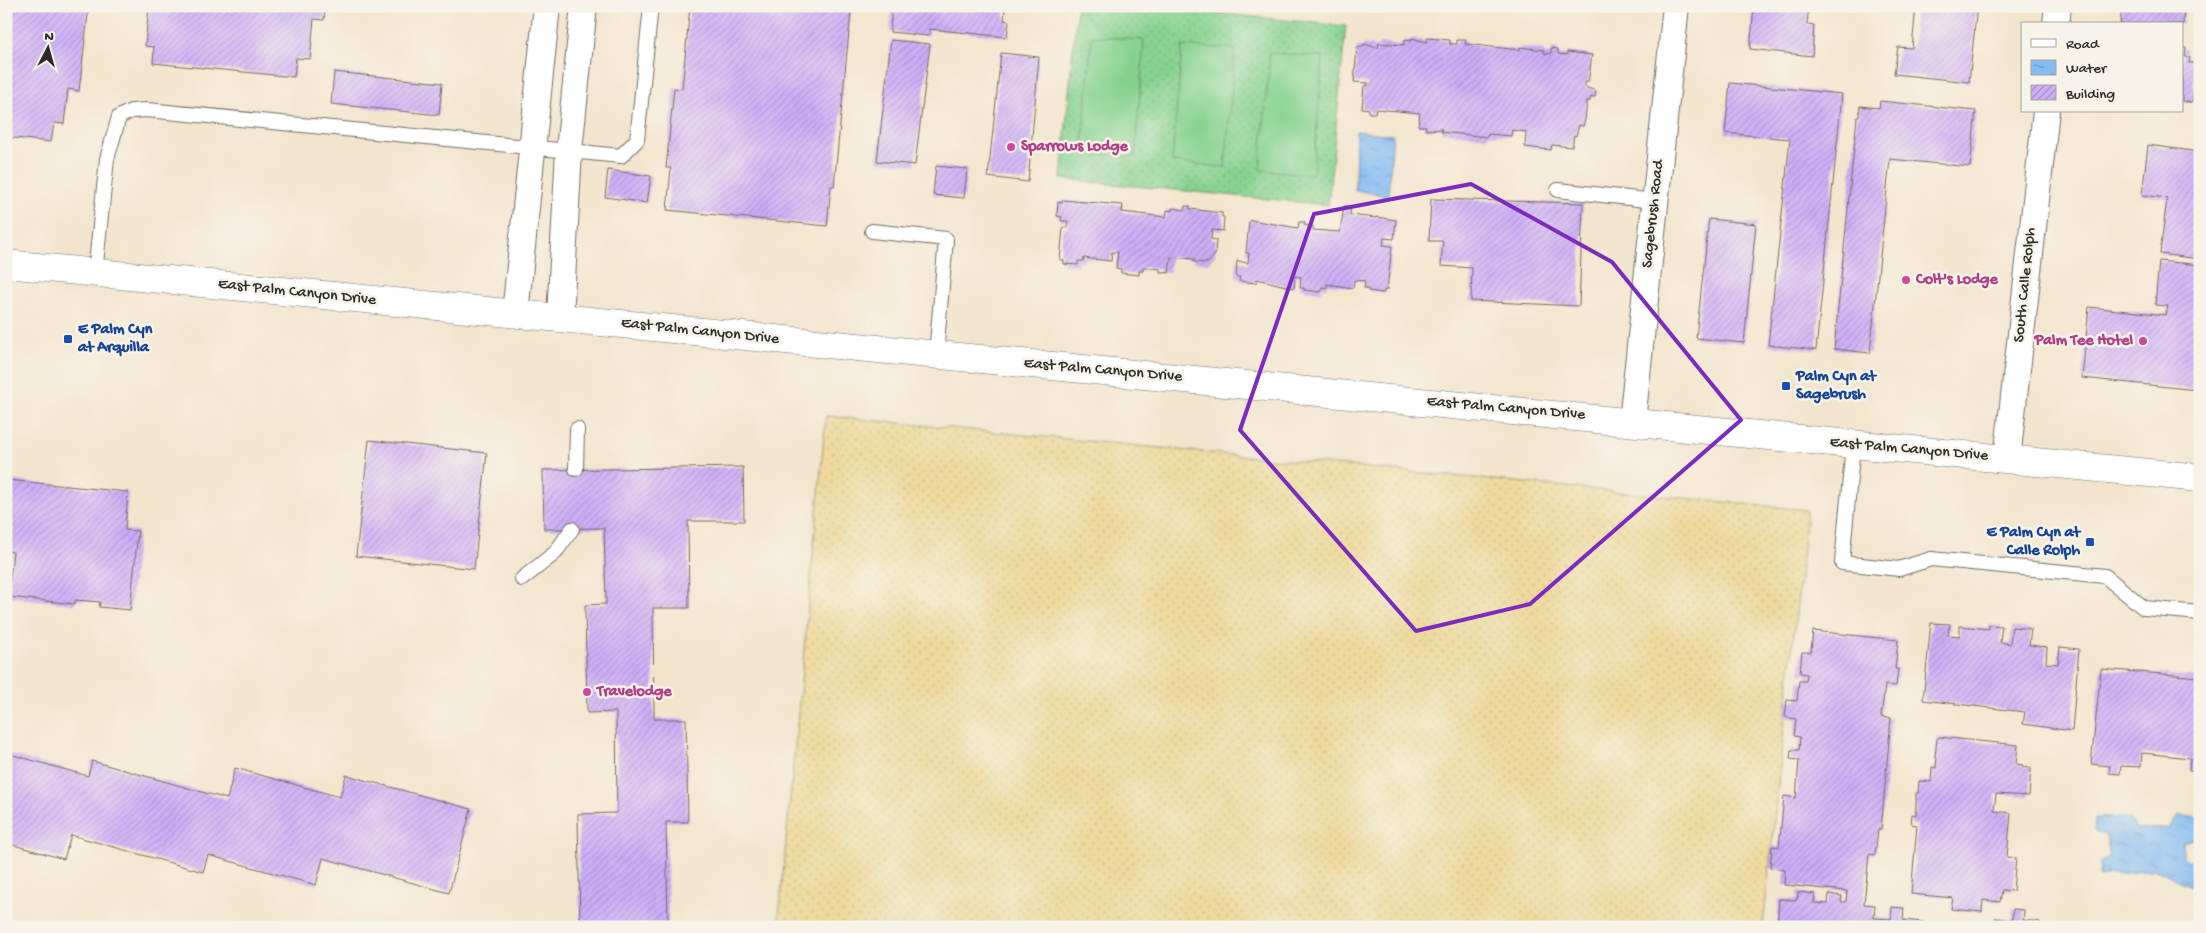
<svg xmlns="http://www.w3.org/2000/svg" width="2206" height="933" viewBox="0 0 2206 933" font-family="'Gochi Hand',sans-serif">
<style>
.grass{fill:url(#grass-dots);stroke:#587e5e}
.sand{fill:url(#sand-dots);stroke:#8c8264}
.pitch{fill:#85d290;stroke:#587e5e}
.water{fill:url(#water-ripples);stroke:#57738f}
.building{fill:url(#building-hatch)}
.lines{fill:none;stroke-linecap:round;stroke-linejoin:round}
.lane-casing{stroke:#716c64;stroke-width:16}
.street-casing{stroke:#716c64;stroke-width:28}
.primary-casing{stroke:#716c64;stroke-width:29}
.lane{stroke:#fff;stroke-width:14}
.street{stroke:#fff;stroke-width:26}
.primary{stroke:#fff;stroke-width:28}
.marked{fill:none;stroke:#7b2cbf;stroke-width:4;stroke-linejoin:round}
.hotel-dot{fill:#d1479c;stroke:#f7f3e8;stroke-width:2}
.transit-dot{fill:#1a4fb4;stroke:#f7f3e8;stroke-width:2}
.labels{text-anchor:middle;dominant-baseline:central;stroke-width:5;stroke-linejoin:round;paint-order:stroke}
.hotel-label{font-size:16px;font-weight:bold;fill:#b23c85;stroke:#f7f3e8;text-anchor:start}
.street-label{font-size:16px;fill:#2b2b2b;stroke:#f7f3e8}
.transit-label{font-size:16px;font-weight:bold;fill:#164399;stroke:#f7f3e8;text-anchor:start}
</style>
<defs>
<pattern id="grass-dots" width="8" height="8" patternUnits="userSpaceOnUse" patternTransform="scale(1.25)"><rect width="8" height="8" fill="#85d290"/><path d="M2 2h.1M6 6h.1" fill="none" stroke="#73b47c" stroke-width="1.8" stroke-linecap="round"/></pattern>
<pattern id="sand-dots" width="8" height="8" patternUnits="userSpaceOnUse" patternTransform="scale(1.25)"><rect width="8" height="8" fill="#eeda9e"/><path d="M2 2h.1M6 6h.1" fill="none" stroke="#cb8" stroke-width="1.8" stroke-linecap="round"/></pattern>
<pattern id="water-ripples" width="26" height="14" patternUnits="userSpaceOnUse" patternTransform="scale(1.25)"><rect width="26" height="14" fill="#83bbf3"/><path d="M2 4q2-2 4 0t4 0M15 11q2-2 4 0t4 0" fill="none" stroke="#6b98c5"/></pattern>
<pattern id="building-hatch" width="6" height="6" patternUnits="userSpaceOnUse" patternTransform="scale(1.25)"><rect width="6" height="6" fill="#cfaff9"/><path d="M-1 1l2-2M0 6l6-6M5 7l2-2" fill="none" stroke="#a88fca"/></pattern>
</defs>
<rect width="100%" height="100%" fill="#f7f3e8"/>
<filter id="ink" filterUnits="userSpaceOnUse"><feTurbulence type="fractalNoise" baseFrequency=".02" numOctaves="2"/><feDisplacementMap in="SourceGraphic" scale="10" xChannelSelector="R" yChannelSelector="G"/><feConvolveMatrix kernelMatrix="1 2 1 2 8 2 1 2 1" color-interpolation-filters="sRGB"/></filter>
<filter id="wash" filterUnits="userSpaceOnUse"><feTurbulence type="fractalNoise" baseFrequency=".0096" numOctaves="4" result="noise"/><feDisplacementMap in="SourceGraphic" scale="20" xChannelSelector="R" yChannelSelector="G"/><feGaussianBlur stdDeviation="1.12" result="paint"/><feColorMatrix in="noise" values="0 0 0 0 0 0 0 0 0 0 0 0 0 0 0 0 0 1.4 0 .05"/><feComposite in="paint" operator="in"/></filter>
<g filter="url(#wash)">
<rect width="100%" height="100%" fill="#f3e5cd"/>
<polygon class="grass" points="1077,6 1145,6 1346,26 1328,205 1061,179"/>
<polygon class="sand" points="826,416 1807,510 1763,927 778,927"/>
<g class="pitch">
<polygon points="1092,36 1144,40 1135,157 1082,153"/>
<polygon points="1182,46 1235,49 1225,167 1172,162"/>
<polygon points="1270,53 1323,57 1313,174 1260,170"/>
</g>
<g class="water">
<polygon points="1356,131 1393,135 1388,196 1355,190"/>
<polygon points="2179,816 2200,818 2200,837 2183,842 2183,857 2198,868 2192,887 2156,869 2099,877 2100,863 2110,856 2106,836 2094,831 2095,818 2128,818 2136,830 2168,828"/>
</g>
<g id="blocks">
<g class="building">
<polygon points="6,6 89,6 79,91 68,89 64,124 54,123 51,142 6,137"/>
<polygon points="149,6 325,6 324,20 314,19 310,59 296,58 294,77 153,63 154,47 145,46"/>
<polygon points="690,6 808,6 851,11 834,186 831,186 827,226 667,210 671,168 666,168 674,88 682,89"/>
<polygon points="892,6 931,6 930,10 942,11 943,6 1000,6 1005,8 1004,20 1009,21 1007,37 929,29 928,36 890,32"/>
<polygon points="1754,6 1809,6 1807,24 1814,25 1812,56 1750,49"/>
<polygon points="1916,6 1977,6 1969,82 1894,74 1898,47 1912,48"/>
<polygon points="2122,6 2184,6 2183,24 2120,24"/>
<polygon points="1411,38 1427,42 1427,38 1450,40 1450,44 1457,44 1457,40 1466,40 1465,44 1520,50 1520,47 1544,50 1544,53 1551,54 1551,48 1558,49 1558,54 1567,55 1567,52 1592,55 1589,76 1588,82 1585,82 1585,87 1596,91 1595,97 1591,97 1590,101 1587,101 1585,120 1583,126 1579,125 1576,136 1574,135 1572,147 1552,145 1551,150 1525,147 1526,132 1512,130 1511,136 1488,134 1487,137 1441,132 1442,129 1425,130 1426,126 1418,126 1420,113 1376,109 1375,113 1369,113 1369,109 1362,108 1364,86 1367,86 1368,83 1354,82 1357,47 1363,47 1364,44 1378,48 1379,43 1404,45 1404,40 1411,41"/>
<polygon points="891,40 930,44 915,165 877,161"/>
<polygon points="2182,48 2186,48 2185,57 2190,57 2189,63 2196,63 2192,103 2182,101"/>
<polygon points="1001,53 1039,57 1028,182 988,177"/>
<polygon points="334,72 442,83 439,115 331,104"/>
<polygon points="1730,83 1842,94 1816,350 1768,345 1790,139 1725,133"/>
<polygon points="1880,101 1976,111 1970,167 1890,159 1870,353 1834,349 1857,117 1859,117 1860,106 1879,108"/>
<polygon points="2148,145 2200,152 2200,259 2160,254 2167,198 2142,195"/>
<polygon points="936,166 967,169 964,198 933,195"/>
<polygon points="608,170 651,176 647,203 605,197"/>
<polygon points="1431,199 1583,203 1579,306 1471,301 1472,268 1441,266 1443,241 1429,241"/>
<polygon points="1062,200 1123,205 1122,212 1166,217 1167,210 1172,211 1172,208 1185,210 1185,206 1190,206 1190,209 1222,213 1222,217 1224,217 1223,231 1212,230 1211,239 1216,240 1215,255 1208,263 1194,262 1194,259 1171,257 1169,273 1160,272 1160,269 1143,267 1143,271 1139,271 1139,275 1121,273 1121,269 1116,268 1118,252 1112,252 1111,261 1084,258 1083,261 1078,261 1078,265 1064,264 1064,260 1060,260 1063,227 1067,228 1068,221 1061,221 1062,217 1057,216 1058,202 1062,203"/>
<polygon points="1344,206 1351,206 1350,215 1376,218 1376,217 1396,220 1394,239 1384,238 1383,245 1392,246 1387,290 1384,290 1384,293 1368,291 1368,288 1364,288 1365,281 1354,280 1353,288 1327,284 1327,288 1322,287 1321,292 1304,290 1304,288 1300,288 1301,277 1295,276 1294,288 1257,279 1256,283 1239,281 1240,277 1236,277 1237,261 1248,263 1249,253 1246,253 1249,222 1251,220 1298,228 1299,222 1305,222 1304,225 1313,226 1313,230 1340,232"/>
<polygon points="1709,219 1756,224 1744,343 1696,338"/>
<polygon points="2159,261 2200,265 2200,365 2197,390 2082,378 2089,307 2166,315 2168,306 2155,305"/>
<polygon points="369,440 487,453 474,569 356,556"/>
<polygon points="743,467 744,521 688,521 689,608 653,608 654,719 686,719 688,822 666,822 668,924 580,925 578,814 617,813 616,712 587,713 585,605 606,604 604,528 544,529 543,470"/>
<polygon points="7,480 128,492 125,530 138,531 130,610 99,607 100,602 75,600 75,604 8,597 13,552 6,551"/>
<polygon points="1931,623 1950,624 1948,635 1960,636 1960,626 1989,629 1989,625 2002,626 2000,642 2010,644 2012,627 2031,629 2029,645 2047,647 2046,663 2058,664 2060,647 2079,649 2072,731 2023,724 2025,712 1923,700"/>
<polygon points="1813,631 1898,640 1895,669 1898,669 1896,686 1885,685 1881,717 1891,718 1881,830 1878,830 1875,855 1869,854 1864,904 1875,905 1874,918 1891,919 1892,907 1904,908 1903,920 1923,922 1923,927 1777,927 1779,899 1797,900 1798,892 1815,894 1814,903 1828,904 1829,894 1842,896 1841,902 1846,902 1847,891 1784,885 1785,870 1770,868 1772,846 1779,847 1784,796 1796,798 1799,760 1790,759 1791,750 1799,750 1800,737 1794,736 1796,719 1785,717 1787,700 1797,701 1799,681 1806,681 1807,674 1800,673 1802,652 1811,652"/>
<polygon points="2101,669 2200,677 2200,771 2189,770 2190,758 2142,753 2141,767 2121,766 2120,774 2109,773 2110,766 2091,764"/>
<polygon points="1939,737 2018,745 2016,764 2023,765 2022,767 2031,768 2029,796 1996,794 1994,811 2011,813 2007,857 2016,858 2013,891 2002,890 2000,902 1983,900 1982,912 1951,909 1953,898 1911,894 1917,825 1911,824 1912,814 1916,815 1916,793 1918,793 1919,781 1931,782 1932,767 1936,768 1937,757 1935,757 1937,739"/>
<polygon points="6,753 88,776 92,761 227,799 235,768 340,797 346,775 471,809 449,893 323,858 316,885 208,855 203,872 71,835 64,859 6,843"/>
<polygon points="2013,909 2024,910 2023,920 2040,922 2040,927 1994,927 1995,918 2012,920"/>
</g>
</g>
</g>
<g filter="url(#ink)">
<use href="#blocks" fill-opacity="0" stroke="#716c64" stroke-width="1"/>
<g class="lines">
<g class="lane-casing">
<g id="lane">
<polyline points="1558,190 1655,201"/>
<polyline points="872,231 946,239 936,355"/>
<polyline points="95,273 107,159 119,117 131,111 147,110 621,156 637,140 651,6"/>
<polyline points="1853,445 1842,563 1899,569 1931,559 2105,576 2144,608 2200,613"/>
<polyline points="576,469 577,429"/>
<polyline points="522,579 555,553 572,529"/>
</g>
</g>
<g class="street-casing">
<g id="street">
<polyline points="2056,24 2058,6"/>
<polyline points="515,314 547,6"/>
<polyline points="560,318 569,150 584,6"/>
<polyline points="1632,422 1676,6"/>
<polyline points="2007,459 2046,111"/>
</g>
</g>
<g class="primary-casing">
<polyline id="primary" points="6,264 2200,478"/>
</g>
<use href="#lane" class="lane"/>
<use href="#street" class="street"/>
<use href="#primary" class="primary"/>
</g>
</g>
<path class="marked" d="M1471 184 1612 262 1741 420 1530 604 1416 631 1240 430 1314 214Z"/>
<g class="hotel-dot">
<circle cx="1011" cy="147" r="5"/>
<circle cx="1906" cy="280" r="5"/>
<circle cx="2143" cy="341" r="5"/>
<circle cx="587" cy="692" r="5"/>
</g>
<g class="transit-dot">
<rect x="63" y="334" width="10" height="10" rx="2.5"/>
<rect x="1781" y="381" width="10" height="10" rx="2.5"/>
<rect x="2085" y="537" width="10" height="10" rx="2.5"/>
</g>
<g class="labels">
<g class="hotel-label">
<text x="1021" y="147">Sparrows Lodge</text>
<text x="1916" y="280">Colt's Lodge</text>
<text x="2133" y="341" text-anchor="end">Palm Tee Hotel</text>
<text x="597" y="692">Travelodge</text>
</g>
<g class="street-label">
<text transform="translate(1654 214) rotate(-84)">Sagebrush Road</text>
<text transform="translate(2026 285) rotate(-84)">South Calle Rolph</text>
<text transform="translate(297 293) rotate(6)">East Palm Canyon Drive</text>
<text transform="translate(700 332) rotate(6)">East Palm Canyon Drive</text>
<text transform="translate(1103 371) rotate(5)">East Palm Canyon Drive</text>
<text transform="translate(1506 409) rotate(5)">East Palm Canyon Drive</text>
<text transform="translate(1909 450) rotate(5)">East Palm Canyon Drive</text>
</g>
<g class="transit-label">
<text x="78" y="330">E Palm Cyn<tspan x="78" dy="18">at Arquilla</tspan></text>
<text x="1796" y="377">Palm Cyn at<tspan x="1796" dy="18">Sagebrush</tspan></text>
<text x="2080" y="533" text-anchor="end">E Palm Cyn at<tspan x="2080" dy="18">Calle Rolph</tspan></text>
</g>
</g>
<rect width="2206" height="933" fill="none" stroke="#f7f3e8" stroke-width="25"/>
<rect x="2021" y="22" width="162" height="90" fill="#f7f3e8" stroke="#a5a39c"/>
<rect x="2031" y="39" width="25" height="8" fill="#ffffff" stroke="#a5a39c"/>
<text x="2066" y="48" font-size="15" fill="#2b2b2b">Road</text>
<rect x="2031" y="60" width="25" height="15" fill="url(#water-ripples)" stroke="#a5a39c"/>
<text x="2066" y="72" font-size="15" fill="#2b2b2b">Water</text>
<rect x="2031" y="85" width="25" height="15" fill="url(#building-hatch)" stroke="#a5a39c"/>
<text x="2066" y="98" font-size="15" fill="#2b2b2b">Building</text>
<g transform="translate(48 48) rotate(6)" stroke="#f7f3e8" stroke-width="4" paint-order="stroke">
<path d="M0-4L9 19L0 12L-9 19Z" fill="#2b2b2b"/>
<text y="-8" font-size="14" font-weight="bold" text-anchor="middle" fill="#2b2b2b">N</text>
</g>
</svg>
